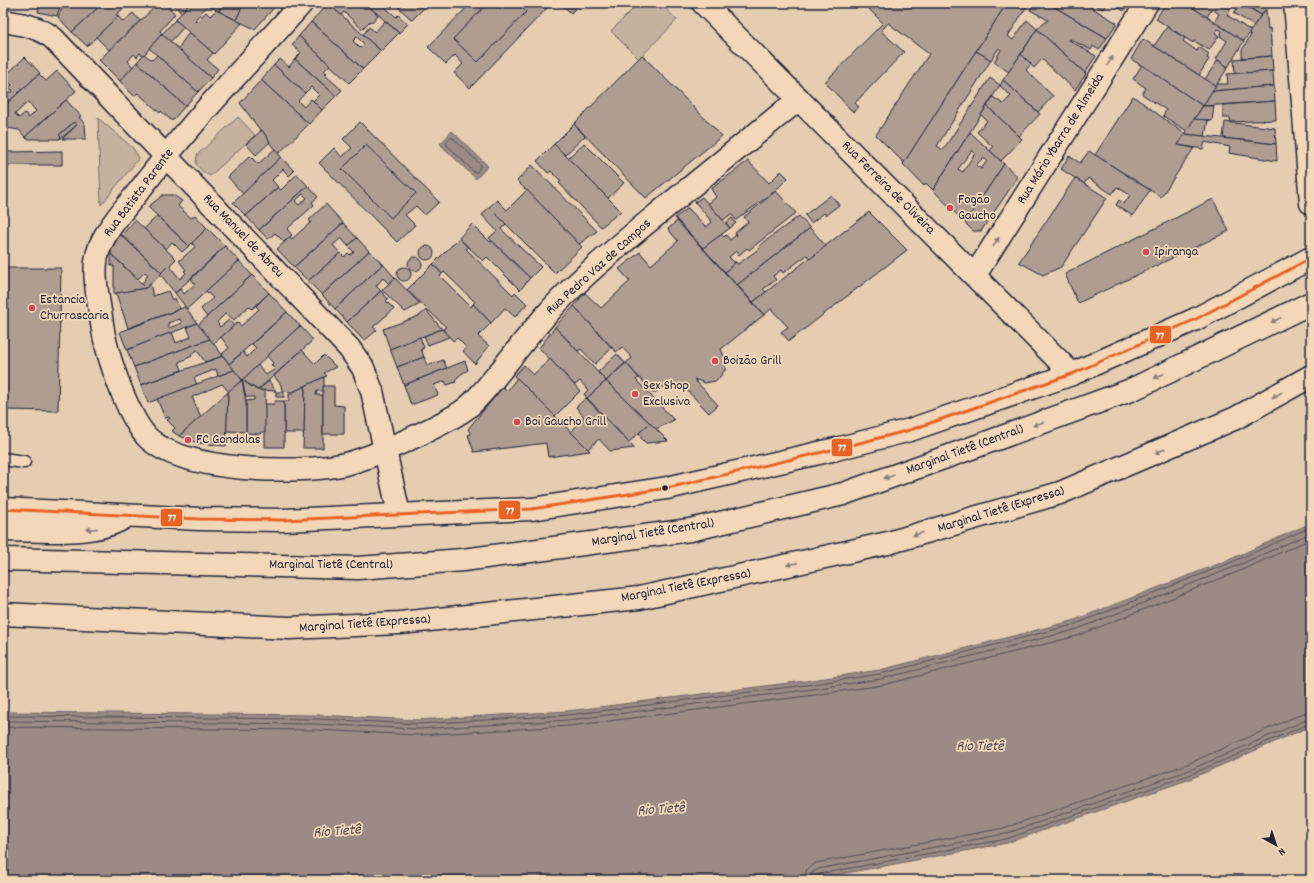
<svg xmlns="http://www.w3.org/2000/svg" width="1314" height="883" viewBox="0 0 1314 883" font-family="Dekko,sans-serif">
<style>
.green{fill:#c5b19e;stroke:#746a6c}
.water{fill:#9b8b84;stroke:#6b6167}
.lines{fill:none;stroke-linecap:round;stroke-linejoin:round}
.shore{stroke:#524c58;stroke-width:1}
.building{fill:#af9d91;stroke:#22223b;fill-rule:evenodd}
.lane-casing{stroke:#22223b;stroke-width:15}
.street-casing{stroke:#22223b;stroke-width:25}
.secondary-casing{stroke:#22223b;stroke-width:25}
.highway-casing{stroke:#22223b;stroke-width:25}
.lane{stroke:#f2d8b9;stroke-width:12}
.street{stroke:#f2d8b9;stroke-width:22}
.secondary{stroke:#f2d8b9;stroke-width:22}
.highway{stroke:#f2d8b9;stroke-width:22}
.bus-1-casing{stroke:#f2d8b9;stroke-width:6}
.bus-1{stroke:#e86223;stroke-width:3}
.oneway{fill:#8a7d7a}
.poi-dot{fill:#d1495b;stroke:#f2d8b9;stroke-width:1.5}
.bus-dot{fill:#22223b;stroke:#f2d8b9;stroke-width:1.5}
.labels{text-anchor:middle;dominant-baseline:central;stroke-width:3.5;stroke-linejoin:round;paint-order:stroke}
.street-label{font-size:14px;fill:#22223b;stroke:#f2d8b9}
.poi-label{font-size:14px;fill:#22223b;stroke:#f2d8b9;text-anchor:start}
.water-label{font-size:15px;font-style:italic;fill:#4c4755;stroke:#f2d8b9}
.line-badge{stroke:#f2d8b9;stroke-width:1.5}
.badge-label{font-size:11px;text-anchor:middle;font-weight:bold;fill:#fff}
</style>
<rect width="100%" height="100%" fill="#e5cdb2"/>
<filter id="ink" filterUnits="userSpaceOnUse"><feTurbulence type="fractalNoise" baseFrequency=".025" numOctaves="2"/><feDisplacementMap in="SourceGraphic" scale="8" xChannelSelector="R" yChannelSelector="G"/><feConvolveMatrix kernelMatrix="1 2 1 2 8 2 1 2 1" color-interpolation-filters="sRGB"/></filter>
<g filter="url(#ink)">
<g class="green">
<polygon points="639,3 660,3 677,20 639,59 611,31"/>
<polygon points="238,117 255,135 210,176 202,171 196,164 197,155"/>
<polygon points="98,118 133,148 139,158 101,205"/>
</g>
<g class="water">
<polygon points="452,131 488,166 476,179 440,144"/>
<polygon points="1311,523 1311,726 1190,779 1007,843 809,880 3,880 3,712 317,715 417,720 568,711 805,681 880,670 1072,621 1231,559"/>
</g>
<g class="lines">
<g class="shore">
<polygon points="451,138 453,138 481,165 477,172 474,172 447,145 446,143"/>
<polyline points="3,716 317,719 418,724 568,715 806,685 880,674 1073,625 1232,562 1311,527"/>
<polyline points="3,721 316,724 418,729 568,720 806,690 881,679 1075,630 1234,567 1311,533"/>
<polyline points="3,727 316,730 418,735 569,726 807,696 883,685 1077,636 1237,572 1311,539"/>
<polyline points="804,880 807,869 816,863 1004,828 1185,765 1304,713 1311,712"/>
<polyline points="810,880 812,873 818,869 1005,834 1187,771 1311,718"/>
<polyline points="815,880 816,876 819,874 1006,839 1189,775 1311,723"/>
</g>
</g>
<g class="building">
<polygon points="40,3 61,3 57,16 38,12"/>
<polygon points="67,3 103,3 72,32 58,17 61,10 68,5"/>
<polygon points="103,3 129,3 116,15 118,16 87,46 72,32"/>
<polygon points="159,3 165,3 175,14 160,31 162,34 143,56 140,53 137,57 134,54 128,61 133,67 120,81 99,60"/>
<polygon points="173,3 190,3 181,13"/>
<polygon points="190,3 202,3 207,6 195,20 196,22 206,12 210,16 216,10 242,23 214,54 175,20"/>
<polygon points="202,3 223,3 219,11"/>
<polygon points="223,3 234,3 242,8 236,20 219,11"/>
<polygon points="244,3 278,3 255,29 236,20"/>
<path d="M328 3 381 51 363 69 311 22ZM357 37 364 44 360 48 353 41Z"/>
<polygon points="328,3 365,3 378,15 372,22 370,21 362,29 344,12 341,15"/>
<polygon points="365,3 385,3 384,5 386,8 396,17 398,15 408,24 399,33"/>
<polygon points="394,3 421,3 425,7 412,20"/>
<polygon points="471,3 545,3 549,6 470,88 454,73 463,64 455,55 446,64 428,47"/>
<polygon points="488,3 517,3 526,12 478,62 453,39"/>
<polygon points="560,3 580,3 571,13"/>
<polygon points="863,3 1007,3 904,163 876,135 929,54 888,23 881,31 904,52 855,103 859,107 853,112 825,82 883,23"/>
<polygon points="1007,3 1029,3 1008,36 1013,40 1027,20 1037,29 1009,72 994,62 1001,50 999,48 991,60 976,51"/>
<polygon points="1034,3 1048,3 1107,38 1099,50 1093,46 1091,50 1070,39 1069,40 1096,56 1085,73 1037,29 1048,20 1030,10"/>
<polygon points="1048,3 1084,3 1117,23 1107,38"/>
<polygon points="1092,3 1107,3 1103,9"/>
<polygon points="1110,3 1129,3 1124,11"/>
<polygon points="1166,3 1186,3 1244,41 1228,67 1216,59 1227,41 1220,36 1222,31 1218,29 1215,33 1219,36 1209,50 1194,41 1193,43 1156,19"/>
<polygon points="1186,3 1234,3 1227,15 1251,31 1244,41 1214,22 1219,14 1212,9 1207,17"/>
<polygon points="1241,3 1261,15 1254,26 1234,13"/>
<polygon points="1243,3 1265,3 1266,11 1261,15"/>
<polygon points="1264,11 1266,11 1268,29 1270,28 1272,56 1242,58 1242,50 1251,35 1249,33"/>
<polygon points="133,13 140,21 109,50 96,37 118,16 123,22"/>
<polygon points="175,20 184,27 170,42 162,34"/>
<polygon points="385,21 399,33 381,51 363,35 369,27 375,32"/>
<polygon points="311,22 363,69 349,83 299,36"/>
<polygon points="1167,27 1185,38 1183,41 1197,51 1199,47 1209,54 1207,58 1209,59 1199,75 1154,46"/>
<polygon points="1037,29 1086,74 1075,90 1042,59 1034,68 1021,54"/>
<polygon points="189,32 213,53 207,60 218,69 211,78 178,49"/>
<polygon points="162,34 211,78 198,92 149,48"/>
<polygon points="299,36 330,65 324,71 327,73 325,75 342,90 336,96 295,59 301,53 292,45"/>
<polygon points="1143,39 1216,86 1203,106 1131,59"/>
<polygon points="976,51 991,60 937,146 943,150 990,78 1000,85 933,190 926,183 924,186 903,164"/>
<polygon points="144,54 152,60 157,55 198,92 185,106 137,62"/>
<polygon points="1021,54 1031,64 1026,70 1053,96 1038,112 1003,80"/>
<polygon points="642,55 722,136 646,198 574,124"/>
<polygon points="1272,56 1273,71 1235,74 1234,59"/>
<polygon points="25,57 40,73 3,107 3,94 8,89 12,93 13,91 9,87 12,85 4,77"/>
<polygon points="280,59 289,67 295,59 336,96 322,110 313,101 319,95 311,87 305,93 274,65"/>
<polygon points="1218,60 1228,67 1216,86 1205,79"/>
<polygon points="137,62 185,106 172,121 161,111 160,113 138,93 134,96 120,81"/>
<polygon points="274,65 305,93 298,101 304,107 311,99 322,110 309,124 261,80"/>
<polygon points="1142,65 1203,106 1187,131 1163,116 1166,110 1142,94 1146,88 1133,79"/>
<path d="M57 71 76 91 25 137 19 130 7 128V118L3 114V107L39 74 46 81ZM28 102 36 111 29 118 25 113 19 118 15 114Z"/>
<polygon points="1273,71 1274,86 1212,91 1217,84 1228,84 1227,74"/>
<polygon points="261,80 309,124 278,154 240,103"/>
<polygon points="1003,80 1040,114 1019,136 987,106 993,97 1003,104 1011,96 1000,86"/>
<polygon points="1274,86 1275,101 1203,106 1212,91"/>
<polygon points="1133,96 1185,134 1178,145 1194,148 1161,197 1095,155"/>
<polygon points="66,100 81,116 79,117 85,124 86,139 62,139 77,125 74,122 59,135 61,137 60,139 27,139 25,137"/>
<polygon points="1275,101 1276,120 1231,122 1230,118 1223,118 1223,105"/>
<polygon points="987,106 1022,139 1001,161 990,151 993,147 977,132 987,121 981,115"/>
<polygon points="1203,106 1214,106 1212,121 1194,119"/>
<polygon points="3,114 7,118 7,152 62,151 62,165 3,165"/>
<polygon points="1194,119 1208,120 1205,136 1185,134"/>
<polygon points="74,122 77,125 60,139 61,137 59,135"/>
<polygon points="360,122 439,202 425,215 416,206 405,215 415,225 397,242 319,163 334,148 342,157 352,148 343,139"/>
<polygon points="1225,122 1275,128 1276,144 1223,138"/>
<polygon points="574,124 585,136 565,155 554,144"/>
<polygon points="262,130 270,142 256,155 246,144"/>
<path d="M970 132 1004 164 965 223 933 190ZM972 150 975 153 963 172 958 169ZM983 158 987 161 981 169 976 165Z"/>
<polygon points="1185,134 1276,144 1277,161 1229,153 1230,147 1205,142 1203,149 1178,145"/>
<polygon points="584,143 624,183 608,198 568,158"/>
<polygon points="554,144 621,211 601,227 559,183 561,181 551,171 548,173 537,161"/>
<polygon points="366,145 416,193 391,218 342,169"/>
<polygon points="275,149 281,157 243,194 228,177 250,156 258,164"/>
<polygon points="1089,151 1150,190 1133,216 1116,205 1119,200 1124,204 1130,195 1117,187 1112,194 1088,178 1084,184 1061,169 1069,156 1080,163"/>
<polygon points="281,157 294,171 289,176 283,169 272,180 278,187 246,216 233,203"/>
<polygon points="748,161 769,183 781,171 788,178 775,191 736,220 731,214 723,220 708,204 716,197 711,189"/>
<polygon points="1004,164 1018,177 981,231 973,231 965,223"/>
<polygon points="532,165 597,231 579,244 517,181"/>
<polygon points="297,174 308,186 259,230 246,216 278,187 281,190"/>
<polygon points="1075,178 1107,198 1061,267 1043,275 1019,262"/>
<path d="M308 186 318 197 312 202 314 205 287 229 292 235 284 242 275 233 268 239 259 230ZM303 194 307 198 299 205 295 201Z"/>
<polygon points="527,190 582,247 555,273 489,207 497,200 507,210"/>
<polygon points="776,191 796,213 749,250 747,248 739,255 736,251 729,257 734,262 736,262 725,272 703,248 721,234 724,237 726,235 730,240 736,235 735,233 748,222 744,217"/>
<polygon points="163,195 173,195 182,201 178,206 191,218 195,215 207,228 189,246 148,207"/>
<polygon points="831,195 839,205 826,215 824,213 811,223 805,215"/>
<polygon points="702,197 730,228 703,248 675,218 688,208 706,227 712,222 695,202"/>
<polygon points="1213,199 1229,231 1078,303 1065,274"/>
<polygon points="326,204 343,223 294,267 277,249 290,237 292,239 311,222 309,220"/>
<polygon points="489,207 506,224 501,229 541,267 530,278 489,238 497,231 482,215"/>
<polygon points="869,212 907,250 789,341 781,332 788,327 771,309 764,315 753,302"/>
<polygon points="157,216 189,246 182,252 172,242 166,249 144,229"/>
<polygon points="799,216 810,228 737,285 725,272 736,262 738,264 760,248 759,246"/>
<polygon points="732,218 736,223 730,228 726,223"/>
<polygon points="135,220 176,259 162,273 122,235"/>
<polygon points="677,221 764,315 721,349 726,361 725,370 719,378 715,381 705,383 694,379 718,405 709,413 682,385 674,390 662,387 654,394 626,363 632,358 622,347 616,352 574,306 585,293 601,308 630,281 619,269 640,252 651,265 678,241 668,229"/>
<polygon points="343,223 357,238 348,246 341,238 333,245 340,253 308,281 294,267"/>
<polygon points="472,224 490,242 492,241 530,278 520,290 487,257 483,261 459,238"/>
<polygon points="207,228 225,246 175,293 160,274 169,265 180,279 186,273 184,271 186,270 179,261 195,247 192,243"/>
<polygon points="810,228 826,246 810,259 807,255 783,273 781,270 773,276 776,280 763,289 766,292 753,302 737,285"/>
<polygon points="120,234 162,273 146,288 142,284 148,275 145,272 138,279 111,254 111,250"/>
<polygon points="357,238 369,251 322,295 308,281 340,253 344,257 348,253 350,255 354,252 348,246"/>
<polygon points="459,238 468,248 466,249 513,295 515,292 527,304 515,317 505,308 491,323 473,304 475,302 444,272 442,274 433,264"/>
<polygon points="225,246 239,261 187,309 175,293 180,289 184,294 195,284 191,279"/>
<circle cx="427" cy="253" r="7"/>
<polygon points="369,251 383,264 335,309 322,295"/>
<polygon points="111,254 142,284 146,288 114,294 114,266 111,266"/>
<circle cx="415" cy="264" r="7"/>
<polygon points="239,261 252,275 207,317 201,309 213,298 206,291"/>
<polygon points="383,264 395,278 389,284 383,278 376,286 381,291 347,322 335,309"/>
<polygon points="433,264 442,274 440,276 471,307 473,304 491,323 478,336 489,346 475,364 463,351 467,348 457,338 453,341 443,329 446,327 407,290"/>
<circle cx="404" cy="274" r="7"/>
<polygon points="3,268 61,268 58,411 3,410"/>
<polygon points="252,275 269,293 252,309 249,306 234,320 226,313 217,322 220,327 229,320 234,326 213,344 198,325"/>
<polygon points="395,278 420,304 405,312 382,290"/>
<polygon points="150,284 153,296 168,291 172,300 175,298 180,309 128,328 116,293 146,288"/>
<polygon points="381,291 388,299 386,301 394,309 373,327 377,330 364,341 347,322"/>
<polygon points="269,293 287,312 229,364 222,354 229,348 221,337 238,322 241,326 259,309 256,306"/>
<polygon points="574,306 612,348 595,364 581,349 578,351 555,327"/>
<path d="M185 307 197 323 127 350 120 332ZM180 319 182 323 169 328 168 323Z"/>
<polygon points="426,310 442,329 390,349 383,329 419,316"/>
<polygon points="287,312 300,326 242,380 229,364 243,352 247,357 256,348 252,344"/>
<polygon points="197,323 210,339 134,367 127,350 172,332 176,343 191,337 187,327"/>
<polygon points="300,326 313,340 258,390 242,380 258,365 266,375 275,369 271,365 273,363 267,356"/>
<polygon points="555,327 606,381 587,398 584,394 588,390 580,381 575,385 539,348"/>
<polygon points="442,329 449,337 428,345 424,336"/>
<polygon points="420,337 424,348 421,349 424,357 397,367 390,349"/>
<polygon points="210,339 223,356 205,362 197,350 191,354 192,356 179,362 182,370 141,385 134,367"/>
<polygon points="302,350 315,364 324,355 336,367 324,373 327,376 324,377 293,392 282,391 281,385 274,376"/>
<polygon points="617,354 625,363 606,381 598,372"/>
<polygon points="223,356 234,370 218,376 216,369 194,378 197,384 148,403 141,385"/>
<polygon points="424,357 427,366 443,360 447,368 404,385 397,367"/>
<polygon points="550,359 580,391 555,416 514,376 524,365 533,375"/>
<polygon points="465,361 468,370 461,374 455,380 456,382 447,385 445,381 434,385 438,395 411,405 404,385"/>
<polygon points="626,363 639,378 636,380 674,420 656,429 606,381"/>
<polygon points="234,370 242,380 229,392 222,384 192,397 201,417 179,436 172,431 175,428 167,420 170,418 169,417 165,418 157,399"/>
<polygon points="324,377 324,391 317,391 316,395 323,395 323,448 303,448 305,386"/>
<polygon points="517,378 590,451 548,457 546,443 474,452 468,435 471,434 468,429 503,387 507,391"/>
<polygon points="242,380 257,390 265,391 266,432 261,432 260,434 246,433 246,401 254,400 254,397 246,397"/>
<polygon points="242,380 246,403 246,432 226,431 228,392"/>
<polygon points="269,381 276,391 258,390"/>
<polygon points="606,381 650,423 629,442 587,398"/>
<polygon points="305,386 304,433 284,433 284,401 289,401 289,394 293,394 293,392"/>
<polygon points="323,386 334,386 334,405 344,406 344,434 323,434"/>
<polygon points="228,392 226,446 198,443 179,436"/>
<rect x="276" y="392" width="8" height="5"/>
<polygon points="586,398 632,446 634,448 610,451 599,439 588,449 571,432 584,417 576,407"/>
<polygon points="275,401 284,401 284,447 265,447 265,404 274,404"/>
<polygon points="650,423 668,441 646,443 640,437 642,436 639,433"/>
</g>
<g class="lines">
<g class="lane-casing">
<polyline id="lane" points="3,459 24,462"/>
</g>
<g class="street-casing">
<g id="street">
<path d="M302 3C248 64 191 122 142 187 128 205 109 225 100 246 90 270 99 300 102 324 106 353 128 419 149 439 185 472 295 474 341 465 356 462 371 456 385 450 408 440 447 423 467 408 480 397 491 382 502 369 524 341 546 313 571 289 603 258 637 231 671 203 714 168 757 133 799 99"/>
<path d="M3 21C21 24 38 26 53 38L349 348 363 368 372 391 399 514"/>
<polyline points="975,275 1147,3"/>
</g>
</g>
<g class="secondary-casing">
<g id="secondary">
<polyline points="703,3 1072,374"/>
<polyline points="1295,3 1311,203"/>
</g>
</g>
<g class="highway-casing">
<g id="highway">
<polyline points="3,509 199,519 283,520 532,509 667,488 836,449 910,430 1072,374 1196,319 1311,258"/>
<path d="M3 530C38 530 92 536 122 519"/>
<polyline points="3,559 358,568 463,560 690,530 843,494 991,441 1131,390 1311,303"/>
<polyline points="3,614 289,628 400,623 639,598 888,543 1060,493 1236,418 1311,376"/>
</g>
</g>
<use href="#lane" class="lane"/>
<use href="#street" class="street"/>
<use href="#secondary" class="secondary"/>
<use href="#highway" class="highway"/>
<g class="bus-1-casing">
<polyline id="bus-1" points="3,509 199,519 283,520 532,509 667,488 836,449 910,430 1072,374 1196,319 1311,258"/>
</g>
<use href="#bus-1" class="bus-1"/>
</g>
<defs><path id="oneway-solid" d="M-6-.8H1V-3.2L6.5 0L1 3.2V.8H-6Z"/></defs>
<g class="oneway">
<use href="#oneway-solid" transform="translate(1110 61) rotate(-58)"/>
<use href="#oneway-solid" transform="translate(996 242) rotate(-58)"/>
<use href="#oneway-solid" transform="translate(1276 320) rotate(155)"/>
<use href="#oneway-solid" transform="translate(1159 376) rotate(155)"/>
<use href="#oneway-solid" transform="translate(1277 395) rotate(151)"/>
<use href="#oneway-solid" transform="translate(1038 424) rotate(160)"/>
<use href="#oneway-solid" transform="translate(1160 451) rotate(157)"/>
<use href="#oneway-solid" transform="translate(889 477) rotate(161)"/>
<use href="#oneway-solid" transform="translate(92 529) rotate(175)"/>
<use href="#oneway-solid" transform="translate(918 534) rotate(164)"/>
<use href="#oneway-solid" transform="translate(792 564) rotate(167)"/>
</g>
</g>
<g class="poi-dot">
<circle cx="950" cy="208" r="4"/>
<circle cx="1146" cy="252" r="4"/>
<circle cx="32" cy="308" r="4"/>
<circle cx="715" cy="361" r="4"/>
<circle cx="635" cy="394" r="4"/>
<circle cx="517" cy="422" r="4"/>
<circle cx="188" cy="440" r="4"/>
</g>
<circle class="bus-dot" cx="665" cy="488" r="3.5"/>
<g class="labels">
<g class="street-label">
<text transform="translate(1061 139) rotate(-58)">Rua Mário Ybarra de Almeida</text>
<text transform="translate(888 188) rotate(45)">Rua Ferreira de Oliveira</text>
<text transform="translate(139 193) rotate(-53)">Rua Batista Parente</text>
<text transform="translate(243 236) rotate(46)">Rua Manuel de Abreu</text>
<text transform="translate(599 267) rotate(-42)">Rua Pedro Vaz de Campos</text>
<text transform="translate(965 450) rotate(-20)">Marginal Tietê (Central)</text>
<text transform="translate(1001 510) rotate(-17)">Marginal Tietê (Expressa)</text>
<text transform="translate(653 533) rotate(-9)">Marginal Tietê (Central)</text>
<text x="331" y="565">Marginal Tietê (Central)</text>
<text transform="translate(686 586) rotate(-11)">Marginal Tietê (Expressa)</text>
<text transform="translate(365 624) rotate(-4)">Marginal Tietê (Expressa)</text>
</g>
<g class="poi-label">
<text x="958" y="200">Fogão<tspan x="958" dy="16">Gaucho</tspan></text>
<text x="1154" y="252">Ipiranga</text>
<text x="40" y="300">Estancia<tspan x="40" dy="16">Churrascaria</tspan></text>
<text x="723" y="361">Boizão Grill</text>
<text x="643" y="386">Sex Shop<tspan x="643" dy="16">Exclusiva</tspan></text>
<text x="525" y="422">Boi Gaucho Grill</text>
<text x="196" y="440">FC Gondolas</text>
</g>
<g class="water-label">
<text x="980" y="747">Rio Tietê</text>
<text transform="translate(661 810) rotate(-4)">Rio Tietê</text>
<text transform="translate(337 832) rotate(-4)">Rio Tietê</text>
</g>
</g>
<g class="line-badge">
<rect x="1149" y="325" width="23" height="19" rx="4" fill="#e86223"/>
<rect x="831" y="438" width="22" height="19" rx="4" fill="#e86223"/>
<rect x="498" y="500" width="23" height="20" rx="4" fill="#e86223"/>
<rect x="160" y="508" width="23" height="19" rx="4" fill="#e86223"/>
</g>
<g class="badge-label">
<text x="1160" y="339">77</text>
<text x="842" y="451">77</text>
<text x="510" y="514">77</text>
<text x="172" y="521">77</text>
</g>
<rect width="1314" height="883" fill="none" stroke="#f2d8b9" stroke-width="16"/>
<rect x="8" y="8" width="1298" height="867" fill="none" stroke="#22223b" stroke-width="1.5" filter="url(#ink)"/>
<g transform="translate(1276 845) rotate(140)" stroke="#f2d8b9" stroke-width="3" paint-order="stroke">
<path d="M0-3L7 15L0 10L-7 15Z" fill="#22223b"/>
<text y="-6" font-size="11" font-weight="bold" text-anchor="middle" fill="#22223b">N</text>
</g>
</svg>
